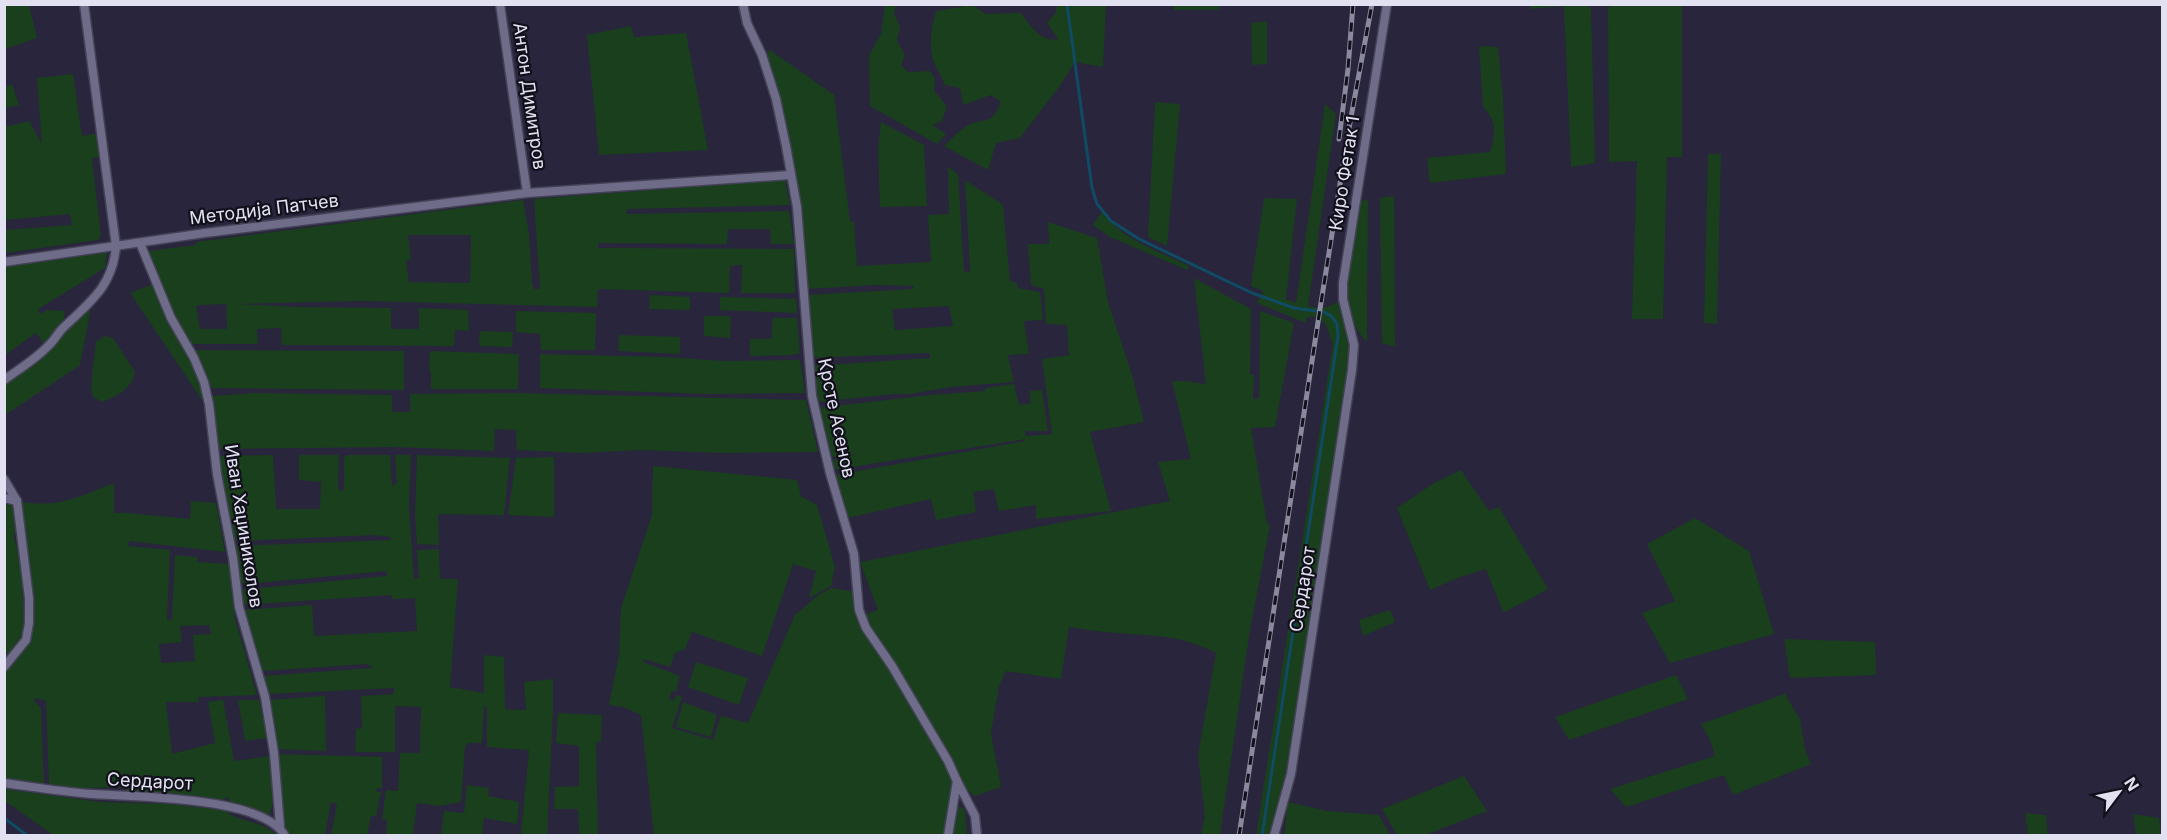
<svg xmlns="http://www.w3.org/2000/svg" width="2167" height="840" viewBox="0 0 2167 840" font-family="Inter,sans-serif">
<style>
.green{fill:#1a3f1d;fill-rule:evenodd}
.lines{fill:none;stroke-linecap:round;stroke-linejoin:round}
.stream{stroke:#104b64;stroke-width:3}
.minor-casing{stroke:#434155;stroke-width:11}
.minor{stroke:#6e6c88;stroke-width:8}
.rail-casing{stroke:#8b899d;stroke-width:5}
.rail{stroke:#11101b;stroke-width:3;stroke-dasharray:9;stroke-linecap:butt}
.labels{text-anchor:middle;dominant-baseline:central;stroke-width:4.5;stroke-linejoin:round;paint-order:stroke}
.street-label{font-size:18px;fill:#e2e1f2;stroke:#11101b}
</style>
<rect width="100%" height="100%" fill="#28253d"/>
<g class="green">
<polygon points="5,4 29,5 37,38 5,49"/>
<polygon points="1588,4 1588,7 1591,7 1595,163 1571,167 1564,6 1531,9 1530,5"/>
<polygon points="885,5 896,5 894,14 900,26 897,41 905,55 901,65 908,72 930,71 935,79 934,91 947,106 942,121 933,125 946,134 937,144 870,106 869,55 881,34"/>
<path d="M973 5 985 14 1021 13C1030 25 1041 43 1058 39L1047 23 1056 12 1057 5H1106L1103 67 1075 62 1059 87 1020 138 996 143 988 170 944 146C951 140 959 130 967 126 983 116 991 128 1001 102L991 95 963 105 960 88 945 85C942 75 935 68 933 59 928 43 932 26 936 11Z"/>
<rect x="1174" y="5" width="45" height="5"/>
<polygon points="1618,5 1682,5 1682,157 1667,157 1663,319 1632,319 1637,161 1609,162 1608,7"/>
<polygon points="1267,21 1267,64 1252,65 1251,23"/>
<polygon points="631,26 634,37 686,33 708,150 599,155 587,35"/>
<path d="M1479 46 1498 47 1503 96 1506 174 1430 183 1427 158 1490 152C1495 134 1498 122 1483 107Z"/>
<path d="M770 50 834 95 850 221 854 222 857 266 931 262 928 215 949 214 948 167 958 174 964 271 970 272 965 180 1003 205 1010 281 1017 283 1018 288 1040 292 1043 320 1024 321 1029 354 1008 355 1014 382 951 387 910 394H894L817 402 812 366 930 358V353L810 358 807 295 912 289 914 286 875 285 806 289 802 224 766 54ZM949 306 953 326 895 330 892 309Z"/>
<polygon points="73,74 82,136 100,133 104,157 92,158 101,236 98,240 5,253 5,230 72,225 70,214 5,220 4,127 29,121 42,144 37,78"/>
<polygon points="12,84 19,105 5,108 5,87"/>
<polygon points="1155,102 1180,104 1167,246 1148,237"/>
<path d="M1325 104 1336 114 1308 306C1323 310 1330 307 1343 299L1354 345 1291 774 1274 836 1256 835 1333 344 1325 323 1312 316 1306 318V323L1257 303 1263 291 1251 286 1264 198 1297 199 1286 299 1296 303Z"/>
<polygon points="881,122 924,145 927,206 880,207 878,149"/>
<polygon points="1708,154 1721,154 1717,324 1704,323"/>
<path d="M785 180 790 205 627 209 626 214 789 211 794 244H771L770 229H728L727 244 598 243V248L794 249 795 293H741L742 265 730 266 729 293 598 289 597 307 362 301 238 304 299 307 391 308V329H419V308L468 310 469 331 455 330 454 346 282 345 281 328 257 329 258 344H187L194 358 206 406 130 293 156 283 163 297 149 251 196 245V242L523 200 529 234 532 283 534 289H540L534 199ZM408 235H471L470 283 409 282 406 261 411 259ZM226 304 227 329H200L196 306 200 305Z"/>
<polygon points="1394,196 1395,347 1382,343 1380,198"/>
<polygon points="1368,200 1367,341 1363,338 1354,324 1345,294 1360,201"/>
<path d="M1102 212C1124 241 1157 250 1189 266L1187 270 1110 237 1093 225Z"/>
<polygon points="1048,222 1097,238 1108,302 1132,375 1144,422 1090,432 1111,511 1036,519 1036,505 999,511 994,489 973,492 976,512 936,520 931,499 847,518 836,475 1025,441 1025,439 833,470 831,461 857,454 832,457 818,408 930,395 985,391 985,388 1014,384 1019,405 1031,403 1029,391 1042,390 1048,431 1025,431 1026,436 1052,434 1042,359 1069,355 1067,325 1046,324 1044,289 1031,285 1028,244 1049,244"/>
<polygon points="107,253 105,268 38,309 41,314 47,310 65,311 63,321 45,345 36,333 5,355 4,266"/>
<path d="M1194 278 1251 309 1250 374 1254 375 1253 399H1259L1260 311 1294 323 1275 427 1251 428 1267 523 1270 525 1250 630 1220 835H1201L1205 816 1198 755 1216 653C1181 635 1155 636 1116 633 1100 632 1084 629 1069 627L1061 679 1006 671 999 686 991 733 1001 787 975 796 961 785 868 627 864 615 878 610 860 562 1170 501 1158 462 1191 459 1172 381H1186L1206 384Z"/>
<polygon points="650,295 690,297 690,310 649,309"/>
<polygon points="720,297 796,299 797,313 720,310"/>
<polygon points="92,303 80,365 5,415 5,382 57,340"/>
<polygon points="516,311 596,313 595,350 541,350 540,334 516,332"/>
<polygon points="704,316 731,316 730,338 704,336"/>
<polygon points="773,318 797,318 800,353 792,355 750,356 750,339 771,339"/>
<polygon points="480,331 513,332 512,347 479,346"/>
<polygon points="619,335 680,337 680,354 618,351"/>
<path d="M105 336 113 338 135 372C132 389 117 396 102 402L93 397 91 387 96 342Z"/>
<polygon points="190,350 404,351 404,390 212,388"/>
<polygon points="430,351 519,354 518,389 431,389 431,371 429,370"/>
<polygon points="540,354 665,357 724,361 800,360 805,393 706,394 540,388"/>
<polygon points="255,393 392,395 392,412 410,412 410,394 518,393 806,400 818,452 722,453 641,450 582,453 517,450 516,430 495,429 494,451 395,447 218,449 212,396"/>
<polygon points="273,455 276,509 320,509 321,482 299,480 299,455 339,455 338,488 341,491 344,490 344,458 347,455 390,455 392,486 397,483 395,455 411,455 409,507 414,579 419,578 417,550 439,549 440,579 458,579 450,687 484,693 484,655 504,657 505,709 526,710 524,682 553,679 553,712 547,835 521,835 529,750 487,747 487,708 484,705 482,743 468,743 465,747 461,802 439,806 417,803 413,835 386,835 387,820 382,819 386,790 398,791 400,753 420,753 421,707 395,706 395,752 355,752 356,729 362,728 361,696 394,694 394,688 267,694 263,676 373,668 367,664 262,671 243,610 312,605 314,636 417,631 415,598 392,599 391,595 242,605 239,590 387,576 386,571 247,584 239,582 233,546 391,540 391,537 374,535 238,541 233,540 218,456"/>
<polygon points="417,455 510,458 504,515 438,514 439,545 417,544 415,515"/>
<polygon points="554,457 554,517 508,515 516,458"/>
<polygon points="653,466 797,480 801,496 817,505 835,567 831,586 809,598 816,571 793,564 762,656 692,632 685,649 675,653 670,667 644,659 643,662 680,676 676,692 672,691 669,699 674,701 676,695 682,697 672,728 713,740 721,716 748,723 795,615 817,596 831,588 857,592 859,610 957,781 948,835 654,835 641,715 623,707 609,705 619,655 621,608 652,515"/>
<polygon points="1461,470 1489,511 1499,507 1548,589 1507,611 1503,612 1486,569 1460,577 1430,590 1397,508 1434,483"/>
<path d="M114 483V513H128L190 519 191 501 216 503 225 552 129 541 128 546 170 550 167 620 172 619 175 555 197 557V562L229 564 235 619 257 695 198 697 199 702H166L172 754 215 743 208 702 223 700 234 761 270 756 274 797 269 818 233 807 228 797 220 801 176 794 127 792 126 787 81 788 49 786 46 701 36 698 34 701 41 708 44 785 5 779V674L27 641 30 587 28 556 17 501C56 509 79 497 114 483ZM209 625 211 634 193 635 195 661 161 663 159 644 182 642 180 626Z"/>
<path d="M5 503H10L14 509 15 533 13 536C21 550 25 612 23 630 21 640 11 654 5 663Z"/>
<polygon points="1695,518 1749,551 1774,634 1670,663 1642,613 1675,601 1647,544"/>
<polygon points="1390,610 1395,622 1363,636 1359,620"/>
<polygon points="1784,639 1875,642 1876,675 1790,678"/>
<polygon points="696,662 748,678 739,705 688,687"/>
<polygon points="1676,675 1688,699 1569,740 1555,717"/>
<polygon points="1787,693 1786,696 1800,719 1805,749 1811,764 1733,795 1724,775 1626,807 1610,789 1715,756 1710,740 1701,724"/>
<polygon points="325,696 326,751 276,749 268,700"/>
<polygon points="238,700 259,700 267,738 245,741"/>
<polygon points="683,702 717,715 711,737 676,727"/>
<polygon points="558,713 602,715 601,742 596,742 598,835 579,835 578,809 554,809 555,787 579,786 579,746 556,743"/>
<path d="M276 754 382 757V788H377L376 791 381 792 376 816H371L367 835H331L337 804 331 802 325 835H290C276 816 278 777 276 754Z"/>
<polygon points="1464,776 1487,811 1425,835 1397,835 1382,809"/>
<polygon points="467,785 489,788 488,796 519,802 517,824 484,818 482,835 441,835 444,811 464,813"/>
<path d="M4 789 100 802 169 804 229 811V814C245 822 263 822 277 835H53L5 801Z"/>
<polygon points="1288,802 1327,811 1379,815 1390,835 1284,835"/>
<polygon points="959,806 965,810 967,835 952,836 956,810"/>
<polygon points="2025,813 2046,815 2048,835 2028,835"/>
<polygon points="2133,814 2159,818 2161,835 2136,835"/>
</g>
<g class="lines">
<g class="stream">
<polyline points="1067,4 1092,188 1097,204 1111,221 1139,239 1252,293 1294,308 1324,312 1331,316 1337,324 1338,336 1262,836"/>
<polyline points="4,818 28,836"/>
</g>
<g class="minor-casing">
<g id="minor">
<polyline points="500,4 527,193"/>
<polyline points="743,4 747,23 762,55 776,99 786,146 797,207 812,396 830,473 854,554 859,610 866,628 892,666 948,761 957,781"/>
<polyline points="140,243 171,318 194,358 204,382 209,404 217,474 233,558 239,607 265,697 274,753 280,826"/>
<polyline points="4,262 205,233 527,193 790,175"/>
<path d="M4 380C19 369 36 359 48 346 54 341 57 334 63 328 90 302 113 286 116 246L84 4"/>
<polyline points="4,479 17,501 29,598 29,623 26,640 4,667"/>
<polyline points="4,498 17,501"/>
<path d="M4 783C33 787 63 792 92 794 135 797 263 796 285 836"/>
<polyline points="948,836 957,781 975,816 977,836"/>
<polyline points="1274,836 1291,774 1352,370 1354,345 1343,299 1343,283 1387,4"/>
</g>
</g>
<use href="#minor" class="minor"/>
<g class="rail-casing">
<g id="rail">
<polyline points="1339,139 1348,69 1353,4"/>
<polyline points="1239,836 1320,309 1349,128 1372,4"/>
</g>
</g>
<use href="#rail" class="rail"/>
</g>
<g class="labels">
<g class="street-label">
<text transform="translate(530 96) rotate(82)">Антон Димитров</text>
<text transform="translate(1344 173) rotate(-81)">Киро Фетак 1</text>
<text transform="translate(264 209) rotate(-7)">Методија Патчев</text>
<text transform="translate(837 418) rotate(78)">Крсте Асенов</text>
<text transform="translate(244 526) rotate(81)">Иван Хаџиниколов</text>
<text transform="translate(1302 589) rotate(-81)">Сердарот</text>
<text transform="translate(150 781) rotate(3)">Сердарот</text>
</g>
</g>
<rect width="2167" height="840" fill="none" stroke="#e2e1f2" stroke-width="12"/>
<g transform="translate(2119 792) rotate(58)" stroke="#11101b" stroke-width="4.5" paint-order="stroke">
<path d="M0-4.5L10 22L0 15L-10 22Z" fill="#e2e1f2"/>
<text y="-9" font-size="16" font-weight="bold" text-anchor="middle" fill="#e2e1f2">N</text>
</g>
</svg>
